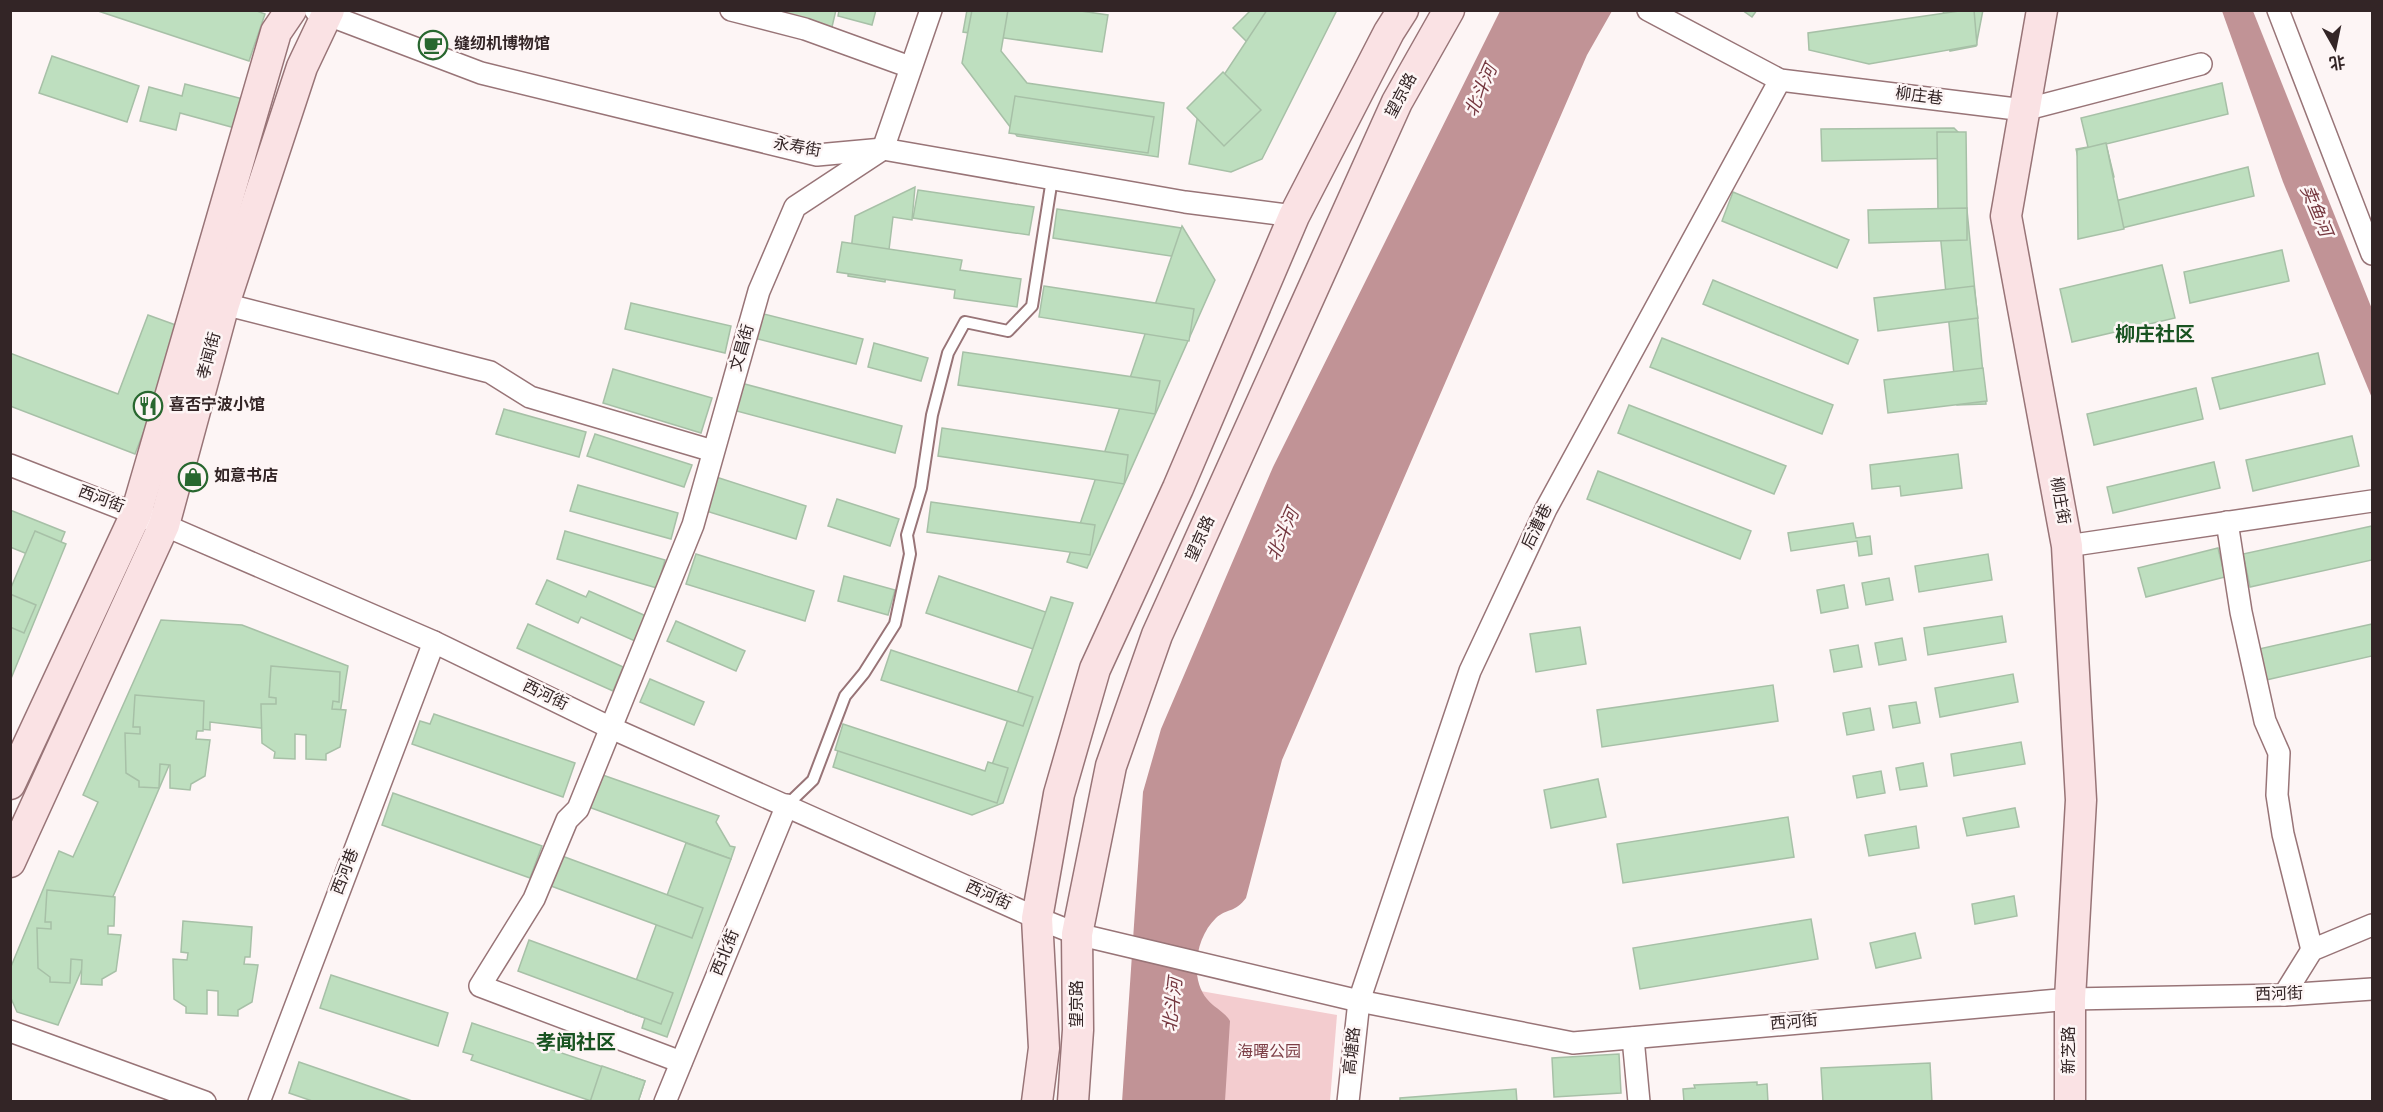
<svg xmlns="http://www.w3.org/2000/svg" width="2383" height="1112" viewBox="0 0 2383 1112" font-family="Overpass,'Noto Sans SC',sans-serif">
<style>
.green{fill:#f3cccf}
.water{fill:#c19396}
.building{fill:#bedfbf;stroke:#a7c0a7;stroke-width:1.5}
.lines{fill:none;stroke-linecap:round;stroke-linejoin:round}
.lane-casing{stroke:#987477;stroke-width:14}
.street-casing{stroke:#987477;stroke-width:24}
.secondary-casing{stroke:#987477;stroke-width:33}
.lane{stroke:#fff;stroke-width:10}
.street{stroke:#fff;stroke-width:21}
.secondary{stroke:#fae2e4;stroke-width:30}
.labels{text-anchor:middle;dominant-baseline:central;stroke-width:5;stroke-linejoin:round;paint-order:stroke}
.poi-label{font-size:16px;font-weight:bold;fill:#332526;stroke:#fdf5f5;text-anchor:start}
.street-label{font-size:16px;fill:#332526;stroke:#fdf5f5}
.park-label{font-size:16px;fill:#7c3e46;stroke:#fdf5f5}
.water-label{font-size:18px;font-style:italic;fill:#75373f;stroke:#fdf5f5}
.quarter-label{font-size:20px;font-weight:bold;fill:#195321;stroke:#fdf5f5}
</style>
<rect width="100%" height="100%" fill="#fdf5f5"/>
<polygon class="green" points="1189,989 1337,1015 1330,1101 1212,1101"/>
<g class="water">
<path d="M1500 11H1612L1587 55 1282 760 1246 898C1235 913 1227 908 1216 918 1196 937 1189 977 1207 999 1214 1008 1224 1011 1230 1021L1225 1101 1122 1102 1143 792 1161 729 1273 467Z"/>
<polygon points="2222,11 2253,11 2372,309 2372,398 2283,182"/>
</g>
<g class="building">
<polygon points="95,10 254,10 265,14 249,61"/>
<polygon points="752,10 836,10 831,31"/>
<polygon points="839,10 876,10 872,25 838,16"/>
<polygon points="967,10 1074,10 1108,15 1102,52 963,32"/>
<polygon points="972,10 1008,10 1001,51 1027,83 1164,103 1158,157 1017,136 962,63"/>
<polygon points="1251,10 1289,10 1308,30 1271,66 1233,28"/>
<polygon points="1267,10 1337,10 1262,159 1231,172 1189,164 1198,114"/>
<polygon points="1742,10 1757,10 1752,17"/>
<polygon points="1943,10 1983,10 1976,46 1950,51"/>
<polygon points="1966,10 1974,10 1977,45 1869,64 1809,50 1808,33"/>
<polygon points="52,56 139,86 127,122 39,93"/>
<polygon points="1223,72 1261,110 1224,146 1187,108"/>
<polygon points="2222,83 2228,114 2106,144 2114,177 2109,178 2115,201 2248,167 2254,196 2097,234 2076,149 2088,147 2081,118"/>
<polygon points="185,84 243,99 235,128 180,113 176,130 140,121 149,87 182,96"/>
<polygon points="1015,96 1154,117 1148,153 1009,133"/>
<polygon points="1954,128 1965,139 1966,158 1822,161 1821,129"/>
<polygon points="1937,132 1966,132 1967,210 1986,404 1957,405 1938,212"/>
<polygon points="2106,143 2124,229 2078,239 2077,150"/>
<polygon points="915,187 912,220 893,217 885,282 848,276 855,216"/>
<polygon points="918,190 1034,207 1029,235 913,218"/>
<polygon points="1733,192 1849,240 1837,268 1722,221"/>
<polygon points="1967,208 1967,240 1869,243 1868,210"/>
<polygon points="1057,209 1181,228 1177,257 1053,238"/>
<polygon points="1182,226 1215,280 1087,568 1067,562"/>
<polygon points="842,242 962,260 960,270 1021,279 1017,307 954,298 955,290 837,272"/>
<polygon points="2282,250 2289,281 2190,303 2184,272"/>
<polygon points="2162,265 2175,318 2072,342 2060,289"/>
<polygon points="1713,280 1858,340 1848,364 1703,304"/>
<polygon points="1044,286 1194,309 1189,341 1039,317"/>
<polygon points="1974,286 1978,318 1878,331 1874,298"/>
<polygon points="631,303 731,326 725,353 625,329"/>
<polygon points="760,313 863,339 856,364 754,338"/>
<polygon points="148,315 184,328 135,454 10,406 10,353 118,394"/>
<polygon points="1662,338 1833,405 1822,434 1650,367"/>
<polygon points="874,343 928,358 921,381 868,367"/>
<polygon points="963,352 1160,381 1155,414 958,385"/>
<polygon points="2318,353 2325,384 2220,409 2212,378"/>
<polygon points="1983,368 1987,401 1888,413 1884,380"/>
<polygon points="613,369 712,398 701,433 603,403"/>
<polygon points="741,383 902,426 895,453 733,410"/>
<polygon points="2196,388 2203,419 2094,445 2087,414"/>
<polygon points="1629,405 1786,466 1774,494 1618,433"/>
<polygon points="504,409 586,432 579,457 496,434"/>
<polygon points="942,428 1128,455 1124,484 938,456"/>
<polygon points="595,434 692,465 684,487 587,456"/>
<polygon points="2352,436 2359,466 2253,491 2246,460"/>
<polygon points="1958,454 1962,488 1901,496 1900,486 1872,489 1870,465"/>
<polygon points="2214,462 2220,488 2113,513 2107,487"/>
<polygon points="1598,471 1751,531 1740,559 1587,499"/>
<polygon points="713,476 806,506 796,539 703,510"/>
<polygon points="578,485 678,513 671,539 570,511"/>
<polygon points="837,499 899,519 890,546 828,526"/>
<polygon points="931,502 1095,525 1090,555 927,532"/>
<polygon points="10,510 65,532 52,564 10,547"/>
<polygon points="1853,523 1856,538 1870,536 1872,554 1859,556 1857,541 1791,551 1788,533"/>
<polygon points="2372,526 2372,560 2250,587 2243,554"/>
<polygon points="35,531 66,544 10,681 10,590"/>
<polygon points="565,531 665,560 657,588 557,559"/>
<polygon points="2218,548 2225,577 2146,597 2138,568"/>
<polygon points="696,554 814,591 805,621 686,584"/>
<polygon points="1988,554 1992,580 1919,592 1915,566"/>
<polygon points="844,576 895,590 888,615 838,601"/>
<polygon points="939,576 1066,619 1054,656 926,613"/>
<polygon points="1889,578 1893,600 1866,605 1862,583"/>
<polygon points="547,580 586,597 589,591 646,616 635,641 581,617 578,623 536,604"/>
<polygon points="1844,585 1848,608 1821,613 1817,590"/>
<polygon points="10,594 36,605 24,633 10,627"/>
<polygon points="1051,597 1073,603 1003,803 972,815 833,767 844,731 987,779"/>
<polygon points="2002,616 2006,642 1928,655 1924,628"/>
<polygon points="161,620 242,625 348,666 336,737 210,722 210,730 185,728 58,1025 17,1012 10,996 10,969 59,851 73,857 98,802 83,795"/>
<polygon points="676,621 745,651 736,671 667,641"/>
<polygon points="528,624 623,667 613,691 517,648"/>
<polygon points="2372,624 2372,656 2266,680 2259,649"/>
<polygon points="1580,627 1586,664 1536,672 1530,634"/>
<polygon points="1902,638 1906,660 1879,665 1875,643"/>
<polygon points="1858,645 1862,667 1834,672 1830,650"/>
<polygon points="891,650 1033,697 1023,726 881,680"/>
<polygon points="271,666 340,672 339,702 333,701 332,709 346,710 340,747 326,754 326,760 306,759 306,735 295,734 295,759 274,758 275,752 262,743 261,704 276,704 276,698 269,697"/>
<polygon points="2013,674 2018,702 1940,717 1935,688"/>
<polygon points="650,679 704,702 694,725 640,702"/>
<polygon points="1773,685 1778,721 1602,747 1597,710"/>
<polygon points="135,695 204,701 203,731 197,731 196,739 210,740 205,776 191,784 190,790 170,788 170,765 160,764 159,788 139,787 139,781 126,773 125,733 140,734 140,727 133,727"/>
<polygon points="1916,702 1920,723 1893,728 1889,706"/>
<polygon points="1870,708 1874,730 1847,735 1843,713"/>
<polygon points="434,714 575,763 563,797 412,744 420,721 430,724"/>
<polygon points="843,724 985,771 988,762 1008,768 997,803 835,750"/>
<polygon points="2021,742 2025,764 1954,776 1951,754"/>
<polygon points="1923,763 1927,786 1900,790 1896,768"/>
<polygon points="1881,771 1885,793 1857,798 1853,776"/>
<polygon points="597,773 719,816 716,822 730,846 735,847 731,859 586,806"/>
<polygon points="1598,779 1606,817 1551,828 1544,790"/>
<polygon points="393,793 542,846 530,878 382,825"/>
<polygon points="2015,808 2019,827 1967,836 1963,818"/>
<polygon points="1788,817 1794,857 1623,883 1617,844"/>
<polygon points="1916,826 1919,848 1869,856 1865,835"/>
<polygon points="686,843 731,859 667,1037 642,1028 645,1018 625,1011"/>
<polygon points="562,856 703,908 692,938 551,886"/>
<polygon points="47,890 115,897 114,926 108,926 108,934 121,935 116,971 102,979 102,985 81,984 82,960 71,959 70,983 50,982 50,977 38,968 37,928 51,929 51,922 45,922"/>
<polygon points="2014,896 2017,916 1975,924 1972,904"/>
<polygon points="1811,919 1818,959 1640,989 1633,948"/>
<polygon points="183,921 252,927 250,957 245,957 244,964 258,965 252,1002 238,1010 238,1016 218,1015 218,991 207,990 207,1014 186,1013 186,1007 174,999 173,959 187,960 188,953 181,952"/>
<polygon points="1915,933 1921,958 1876,968 1870,943"/>
<polygon points="529,940 673,993 661,1024 518,971"/>
<polygon points="331,975 448,1013 438,1046 320,1008"/>
<polygon points="472,1023 645,1081 638,1102 594,1102 471,1060 473,1055 463,1052"/>
<polygon points="1619,1054 1621,1093 1554,1097 1552,1058"/>
<polygon points="299,1062 415,1102 315,1102 289,1093"/>
<polygon points="1930,1063 1932,1102 1823,1102 1821,1068"/>
<polygon points="602,1066 645,1081 638,1102 590,1102"/>
<polygon points="1757,1082 1757,1085 1767,1084 1768,1102 1684,1102 1683,1089 1695,1088 1694,1085"/>
<polygon points="1516,1089 1517,1102 1400,1102 1400,1098"/>
</g>
<g class="lines">
<g class="lane-casing">
<polyline id="lane" points="787,805 813,780 845,696 864,673 895,624 910,554 907,535 921,488 932,415 948,353 965,322 1008,331 1032,306 1052,179"/>
</g>
<g class="street-casing">
<g id="street">
<polyline points="315,10 481,73 817,155 883,149 1185,202 1294,216"/>
<polyline points="731,10 805,29 910,67"/>
<polyline points="1648,10 1780,80 2024,110 2201,64"/>
<polyline points="2278,10 2372,254"/>
<polyline points="224,304 490,372 530,397 713,451"/>
<polyline points="10,465 164,525 434,642 609,727 1037,918 1077,934 1359,1001 1573,1043 2070,999 2284,995 2372,989"/>
<polyline points="2227,522 2241,612 2265,721 2279,753 2277,795 2283,834 2312,950"/>
<polyline points="2067,546 2372,501"/>
<polyline points="2284,995 2312,950 2372,925"/>
<polyline points="10,1031 205,1102"/>
<polyline points="1633,1038 1639,1102"/>
<polyline points="681,1062 480,986 534,899 567,820 578,809 693,525 759,291 795,207 883,149 931,10"/>
<polyline points="259,1102 434,642"/>
<polyline points="665,1102 787,805"/>
<polyline points="1348,1102 1359,1001 1470,671 1546,509 1780,80"/>
</g>
</g>
<g class="secondary-casing">
<g id="secondary">
<polyline points="2042,10 2006,216 2067,546 2081,800 2070,999 2070,1102"/>
<polyline points="10,784 136,514 276,32 291,10"/>
<polyline points="10,862 164,525 224,304 302,67 329,10"/>
<polyline points="1037,1102 1044,1048 1037,918 1059,794 1095,669 1178,488 1294,216 1389,32 1403,10"/>
<polyline points="1073,1102 1078,1030 1077,934 1111,766 1157,635 1397,102 1449,10"/>
</g>
</g>
<use href="#lane" class="lane"/>
<use href="#street" class="street"/>
<use href="#secondary" class="secondary"/>
</g>
<defs>
<g id="cafe-ring" transform="scale(1.5)"><circle r="9.5" fill="#fdf5f5" stroke="#28672f" stroke-width="1.5"/><path d="M-5.5-4.5H6V0H3Q3 3.5 0 3.5H-2.5Q-5.5 3.5-5.5 0ZM3-3.2v2h1.7v-2ZM-6 4.5H4V6H-6Z" fill="#28672f"/></g>
<g id="restaurant-ring" transform="scale(1.5)"><circle r="9.5" fill="#fdf5f5" stroke="#28672f" stroke-width="1.5"/><path d="M-5-6h1v4h1v-4h1v4h1v-4h1v5L-1.5 .5V6h-2V.5L-5-1ZM5-6V6H3V1.5H1.5Q1.5-4 5-6Z" fill="#28672f"/></g>
<g id="shop-ring" transform="scale(1.5)"><circle r="9.5" fill="#fdf5f5" stroke="#28672f" stroke-width="1.5"/><path d="M-5-2.5h2.3a2.7 3.5 0 0 1 5.4 0H5L5.5 6h-11ZM-1.5-2.5h3a1.5 2.3 0 0 0-3 0Z" fill="#28672f"/></g>
</defs>
<g fill-rule="evenodd">
<use href="#cafe-ring" x="433" y="45"/>
<use href="#restaurant-ring" x="148" y="406"/>
<use href="#shop-ring" x="193" y="477"/>
</g>
<g class="labels">
<g class="poi-label">
<text x="454" y="45">缝纫机博物馆</text>
<text x="169" y="406">喜否宁波小馆</text>
<text x="214" y="477">如意书店</text>
</g>
<g class="street-label">
<text transform="translate(1402 96) rotate(-62)">望京路</text>
<text transform="translate(1919 97) rotate(7)">柳庄巷</text>
<text transform="translate(797 148) rotate(10)">永寿街</text>
<text transform="translate(743 348) rotate(-74)">文昌街</text>
<text transform="translate(210 356) rotate(-75)">孝闻街</text>
<text transform="translate(101 500) rotate(21)">西河街</text>
<text transform="translate(2059 501) rotate(80)">柳庄街</text>
<text transform="translate(1538 527) rotate(-64)">后漕巷</text>
<text transform="translate(1201 539) rotate(-66)">望京路</text>
<text transform="translate(545 696) rotate(26)">西河街</text>
<text transform="translate(346 872) rotate(-69)">西河巷</text>
<text transform="translate(988 896) rotate(24)">西河街</text>
<text transform="translate(726 953) rotate(-68)">西北街</text>
<text transform="translate(2279 995) rotate(-2)">西河街</text>
<text transform="translate(1078 1004) rotate(-90)">望京路</text>
<text transform="translate(1794 1023) rotate(-5)">西河街</text>
<text transform="translate(2070 1050) rotate(-90)">新芝路</text>
<text transform="translate(1353 1051) rotate(-84)">高塘路</text>
</g>
<g class="park-label">
<text x="1269" y="1053">海曙公园</text>
</g>
<g class="water-label">
<text transform="translate(1482 91) rotate(-66)">北斗河</text>
<text transform="translate(2315 211) rotate(67)">卖鱼河</text>
<text transform="translate(1284 535) rotate(-66)">北斗河</text>
<text transform="translate(1174 1005) rotate(-83)">北斗河</text>
</g>
<g class="quarter-label">
<text x="2155" y="336">柳庄社区</text>
<text x="576" y="1044">孝闻社区</text>
</g>
</g>
<rect width="2383" height="1112" fill="none" stroke="#332526" stroke-width="24"/>
<g transform="translate(2335 48) rotate(171)" stroke="#fdf5f5" stroke-width="4.5" paint-order="stroke">
<path d="M0-4.5L10 22L0 15L-10 22Z" fill="#332526"/>
<text y="-9" font-size="16" font-weight="bold" text-anchor="middle" fill="#332526">北</text>
</g>
</svg>
